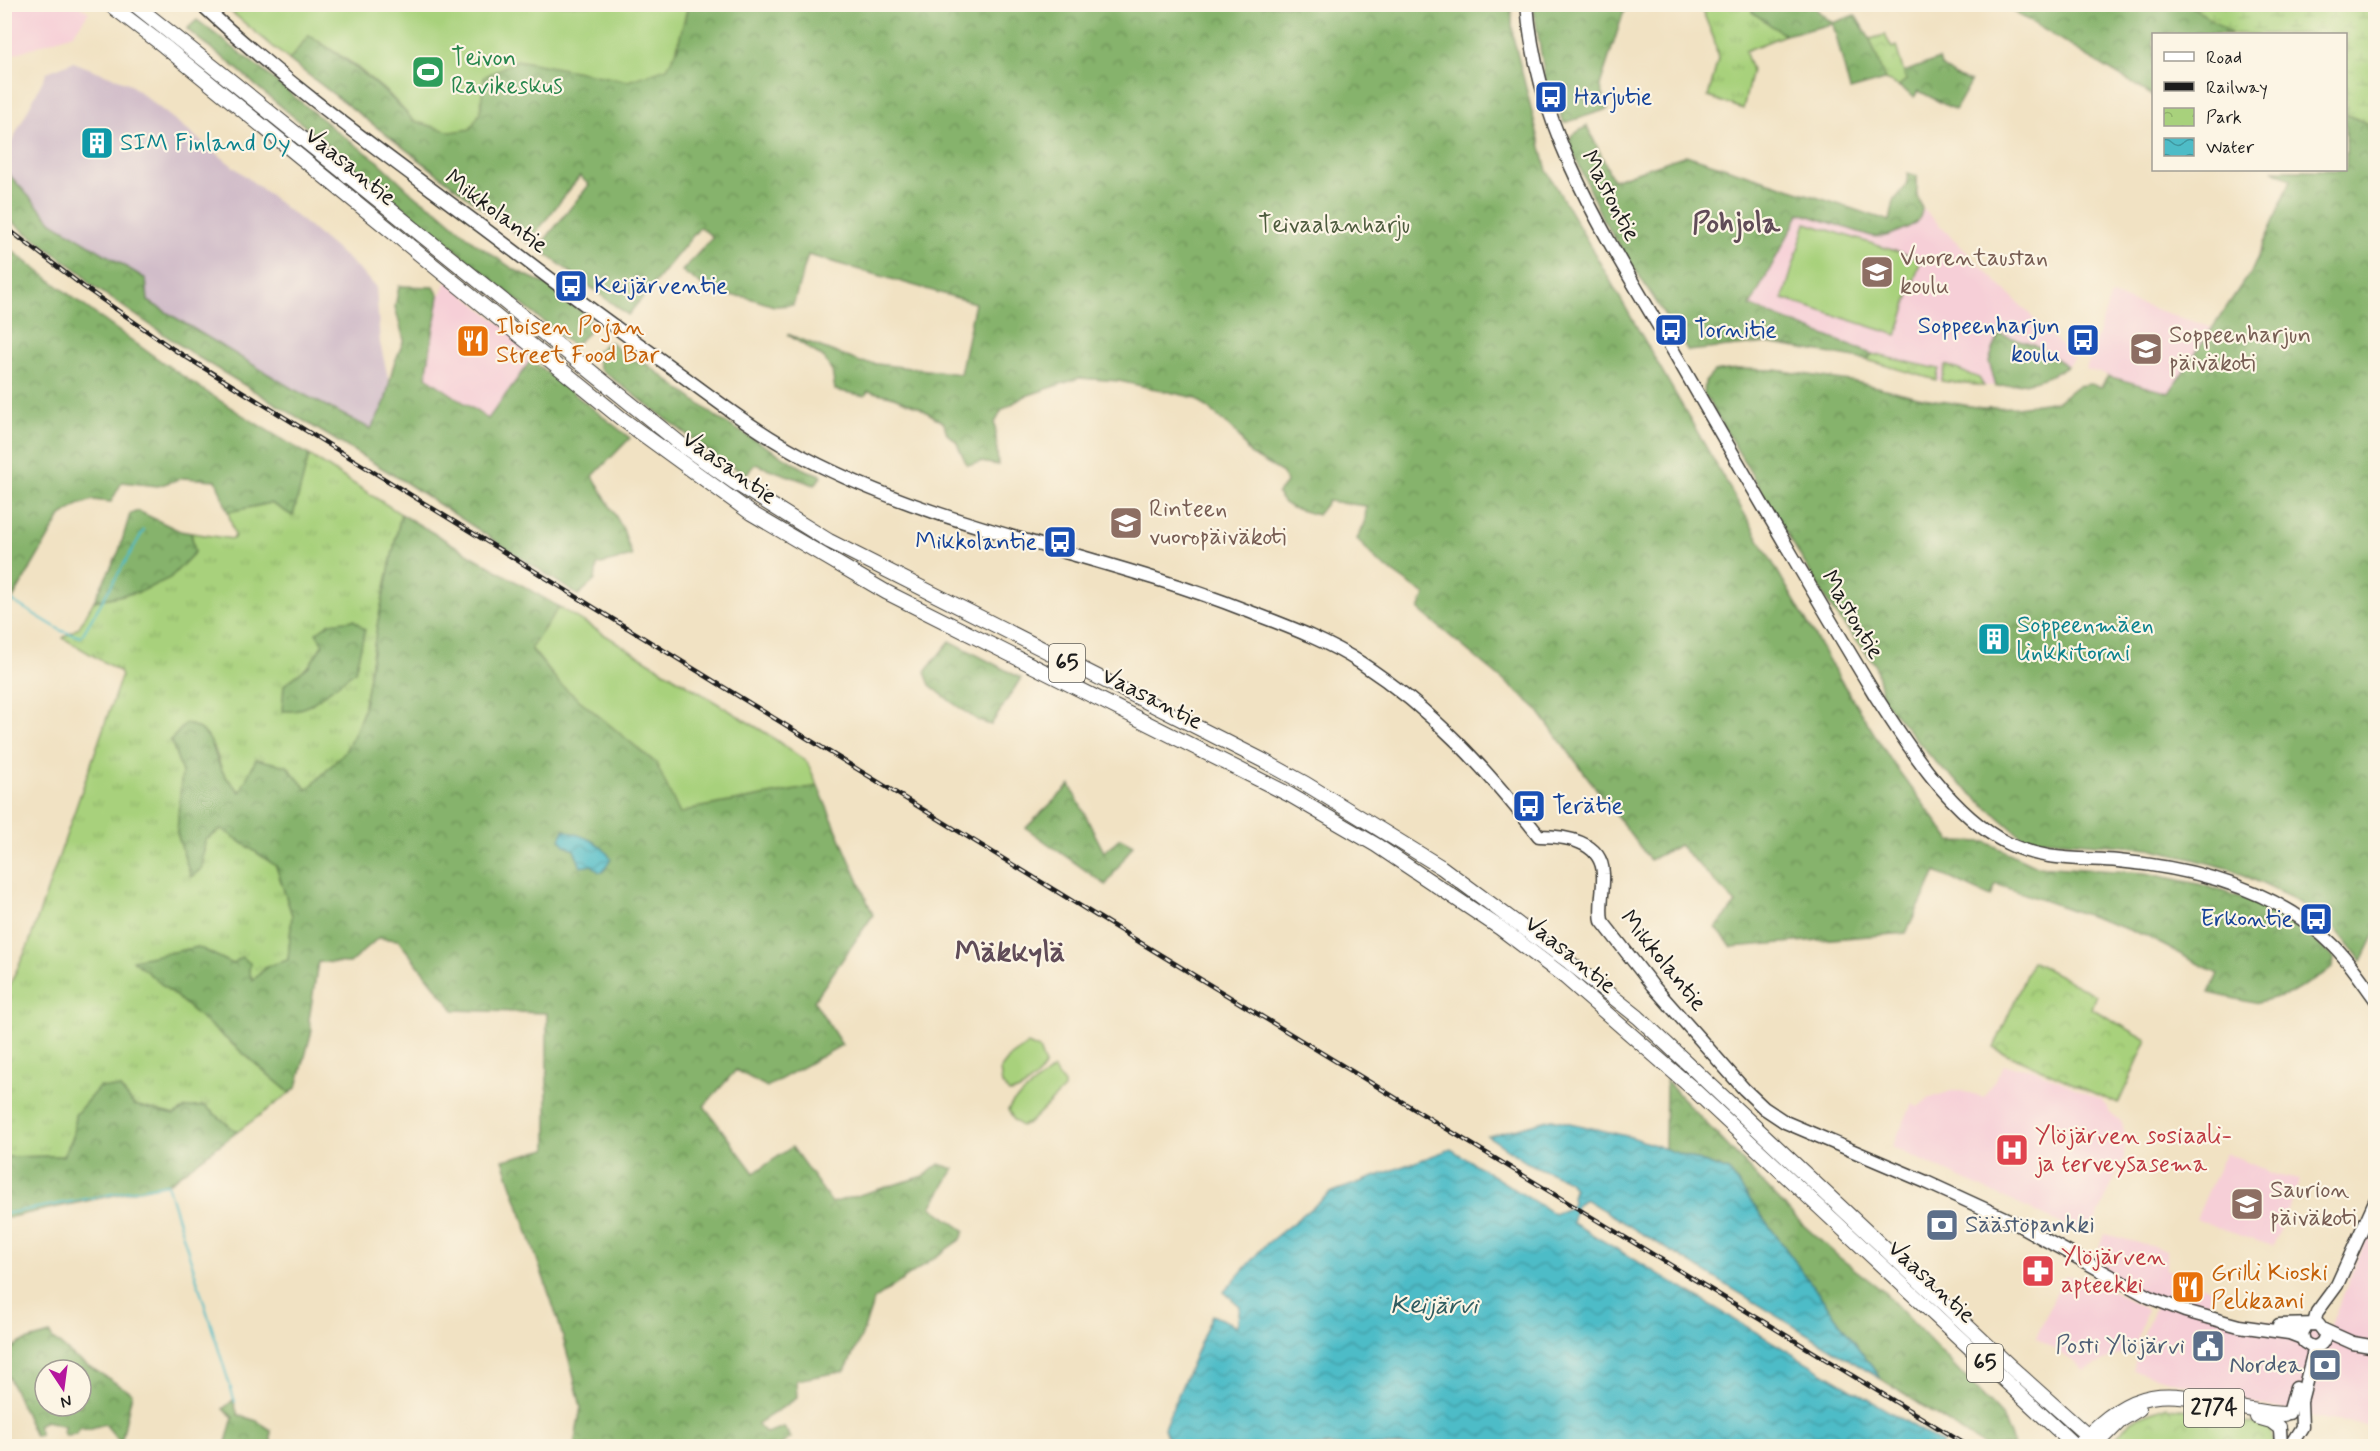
<svg xmlns="http://www.w3.org/2000/svg" width="2380" height="1451" viewBox="0 0 2380 1451" font-family="Mynerve,sans-serif">
<style>
.built{fill:#f6cfd7}
.industrial{fill:#d1bdc9}
.grass{fill:url(#grass-tufts);stroke:#62764c;stroke-width:1.5;fill-rule:evenodd}
.forest{fill:url(#forest-crowns);stroke:#516844;stroke-width:1.5;fill-rule:evenodd}
.wetland{fill:url(#wetland-marsh);stroke:#62764c;stroke-width:1.5}
.park{fill:url(#park-crowns);stroke:#62764c;stroke-width:1.5}
.pitch{fill:#a8d17c;stroke:#62764c;stroke-width:1.5}
.water{fill:url(#water-waves);stroke:#356c72;stroke-width:1.5}
.lines{fill:none;stroke-linecap:round;stroke-linejoin:round}
.stream{stroke:#4ebcc7;stroke-width:2}
.major-casing{stroke:#3c3a35;stroke-width:15}
.highway-casing{stroke:#3c3a35;stroke-width:16}
.major{stroke:#fff;stroke-width:12}
.highway{stroke:#fff;stroke-width:14}
.rail-casing{stroke:#1c1c1c;stroke-width:4.5}
.rail{stroke:#fcf5e5;stroke-width:2;stroke-dasharray:7;stroke-linecap:butt}
.labels{text-anchor:middle;dominant-baseline:central;stroke-width:4.5;stroke-linejoin:round;paint-order:stroke}
.shield{fill:#fcf5e5;stroke:#5f5d58;stroke-width:1.5}
.shield-label{font-size:22px;font-weight:bold;fill:#1c1c1c}
.leisure-label{font-size:24px;fill:#27864d;stroke:#fcf5e5;text-anchor:start}
.transit-label{font-size:24px;fill:#164399;stroke:#fcf5e5;text-anchor:start}
.culture-label{font-size:24px;fill:#0d838f;stroke:#fcf5e5;text-anchor:start}
.street-label{font-size:24px;fill:#1c1c1c;stroke:#fcf5e5}
.park-label{font-size:24px;fill:#4d5b3e;stroke:#fcf5e5}
.education-label{font-size:24px;fill:#785e54;stroke:#fcf5e5;text-anchor:start}
.food-label{font-size:24px;fill:#c56008;stroke:#fcf5e5;text-anchor:start}
.health-label{font-size:24px;fill:#be3a42;stroke:#fcf5e5;text-anchor:start}
.service-label{font-size:24px;fill:#4e5e75;stroke:#fcf5e5;text-anchor:end}
.water-label{font-size:26px;font-style:italic;fill:#305c60;stroke:#fcf5e5}
.district-label{font-size:30px;font-weight:bold;fill:#604c58;stroke:#fcf5e5}
</style>
<defs>
<pattern id="grass-tufts" width="24" height="20" patternUnits="userSpaceOnUse" patternTransform="scale(1.5)"><rect width="24" height="20" fill="#a8d17c"/><path d="M3 7l-1-3M5 7V3M7 7l1-3M15 17l-1-3M17 17v-4M19 17l1-3" fill="none" stroke="#90b36b"/></pattern>
<pattern id="forest-crowns" width="20" height="18" patternUnits="userSpaceOnUse" patternTransform="scale(1.5)"><rect width="20" height="18" fill="#86b36c"/><path d="M2 6a3 3 0 1 1 6 0M12 15a3 3 0 1 1 6 0" fill="none" stroke="#6d9158"/></pattern>
<pattern id="wetland-marsh" width="20" height="14" patternUnits="userSpaceOnUse" patternTransform="scale(1.5)"><rect width="20" height="14" fill="#a8d17c"/><path d="M1 5h8M5 5V1M11 12h8M15 12V8" fill="none" stroke="#90b36b"/></pattern>
<pattern id="park-crowns" width="20" height="18" patternUnits="userSpaceOnUse" patternTransform="scale(1.5)"><rect width="20" height="18" fill="#a8d17c"/><path d="M2 6a3 3 0 1 1 6 0M12 15a3 3 0 1 1 6 0" fill="none" stroke="#90b36b"/></pattern>
<pattern id="water-waves" width="16" height="10" patternUnits="userSpaceOnUse" patternTransform="scale(1.5)"><rect width="16" height="10" fill="#4ebcc7"/><path d="M0 5q4-4 8 0t8 0" fill="none" stroke="#4098a1"/></pattern>
</defs>
<rect width="100%" height="100%" fill="#fcf5e5"/>
<filter id="ink" filterUnits="userSpaceOnUse"><feTurbulence type="fractalNoise" baseFrequency=".0167" numOctaves="2"/><feDisplacementMap in="SourceGraphic" scale="12" xChannelSelector="R" yChannelSelector="G"/><feConvolveMatrix kernelMatrix="1 2 1 2 8 2 1 2 1" color-interpolation-filters="sRGB"/></filter>
<filter id="wash" filterUnits="userSpaceOnUse"><feTurbulence type="fractalNoise" baseFrequency=".008" numOctaves="4" result="noise"/><feDisplacementMap in="SourceGraphic" scale="24" xChannelSelector="R" yChannelSelector="G"/><feGaussianBlur stdDeviation="1.35" result="paint"/><feColorMatrix in="noise" values="0 0 0 0 0 0 0 0 0 0 0 0 0 0 0 0 0 1.4 0 .05"/><feComposite in="paint" operator="in"/></filter>
<g filter="url(#wash)">
<rect width="100%" height="100%" fill="#f1e2c3"/>
<g class="built">
<polygon points="4,5 77,5 89,12 73,34 5,57"/>
<polygon points="1922,208 2074,358 2067,366 2054,375 2016,385 1984,386 1936,380 1867,360 1871,354 1750,307 1800,213 1878,237 1906,229 1919,219"/>
<polygon points="447,281 528,346 531,360 488,419 425,377 439,296"/>
<polygon points="2111,295 2213,328 2169,393 2086,369"/>
<polygon points="2004,1065 2033,1069 2102,1100 2111,1113 2122,1122 2125,1135 2124,1158 2093,1226 2088,1224 2084,1234 1892,1147 1912,1104 1918,1107 1928,1099 1951,1091 1961,1091 1984,1097"/>
<polygon points="2225,1153 2276,1175 2300,1180 2273,1246 2214,1227 2196,1219"/>
<polygon points="2375,1217 2375,1425 2329,1420 2265,1406 2133,1370 2137,1352 2156,1303 2089,1268 2105,1234 2166,1250 2166,1269 2212,1290 2208,1308 2283,1324 2330,1327"/>
<polygon points="2085,1276 2147,1310 2135,1347 2083,1371 2073,1361 2036,1337 2064,1277"/>
</g>
<polygon class="industrial" points="73,62 128,83 307,225 350,261 376,287 380,343 389,382 385,402 371,429 293,389 148,301 146,279 52,222 5,170 5,155 47,72"/>
<g class="grass">
<polygon points="1700,5 1753,5 1752,12 1785,35 1745,51 1752,70 1743,109 1708,97 1718,59 1714,39"/>
<polygon points="1872,354 1939,369 1936,380 1867,360"/>
<polygon points="1946,365 1979,378 1984,386 1941,381"/>
<path d="M309 455 401 514 378 621 363 712 355 733 344 754 307 790 287 766 240 793 223 773 214 747 171 740 182 772 177 833 191 877 202 868 205 840 222 829 276 866 292 915 288 960 268 966 253 980 249 972 198 947 134 961 290 1093 237 1132 205 1106 186 1108 174 1115 134 1105 120 1088 75 1115 73 1137 63 1156 5 1157V995L28 946 121 677 119 671 63 638 79 627 94 601 142 591 195 552 191 533 233 539 235 536 228 512 271 503 293 515ZM323 644 357 658 355 671 284 685 309 666Z"/>
</g>
<g class="forest">
<path d="M688 5H1511L1513 37 1547 171 1835 671 1892 762 1951 841 1986 842 2036 866 2146 873 2203 885 2249 900 2302 930 2334 957 2333 968 2292 993 2254 1003 2209 993 2218 974 2144 935 1996 884 1991 897 1936 872 1906 933 1732 947 1716 928 1736 903 1679 845 1650 860 1534 706 1419 610 1425 595 1378 562 1357 539 1365 523 1366 506 1328 501 1317 515 1292 508 1284 503 1277 494 1286 483 1283 473 1250 454 1236 432 1196 398 1119 381 1079 378 1023 397 1002 410 995 423 998 465 981 462 967 465 956 441 947 434 944 423 919 407 891 396 868 391 865 396 835 390 832 371 824 358 787 334 860 362 960 374 975 303 808 255 793 305 774 306 746 297 714 294 682 271 713 237 700 227 628 315 538 248 589 185 580 176 528 243 289 60 309 35C349 61 382 86 414 121L480 113 484 77 517 60 628 81 676 52Z"/>
<polygon points="1533,5 1626,5 1600,85 1608,109 1564,123 1553,94 1546,84"/>
<polygon points="1753,5 1815,5 1818,11 1833,23 1855,15 1870,39 1885,80 1850,90 1833,24 1785,35 1752,12"/>
<polygon points="2007,5 2190,5 2232,34 2154,34 2153,96 2013,11"/>
<path d="M197 20 261 69 336 131 378 161 414 195 437 210 475 243 515 270 545 284 590 318 588 333 573 346 256 86C235 64 209 49 187 29Z"/>
<polygon points="1939,59 1941,66 1955,76 1971,82 1955,110 1919,91 1914,97 1898,86 1906,80 1904,72"/>
<polygon points="2346,114 2375,127 2376,932 2362,961 2335,928 2292,898 2231,869 2150,848 2023,838 1937,764 1883,700 1875,664 1833,611 1704,394 1705,382 1714,372 1735,369 1776,370 1856,382 1918,397 1982,408 2017,407 2058,401 2077,386 2090,384 2101,387 2108,376 2169,393 2244,281 2250,275 2291,180 2274,170 2346,170"/>
<path d="M1587 126 1613 180 1686 155 1890 221 1894 201 1906 186 1908 173 1917 176C1918 182 1916 189 1917 195 1918 200 1922 205 1922 209 1921 224 1909 227 1899 231 1890 236 1881 238 1871 236L1800 213 1750 306 1872 354 1867 360 1767 343 1688 351 1603 220 1569 143 1571 136Z"/>
<polygon points="5,170 52,222 146,279 148,301 293,389 371,429 385,402 393,367 404,340 395,307 399,286 434,287 439,296 426,377 488,419 531,360 630,438 593,476 623,529 632,556 597,565 595,580 578,595 405,482 196,356 90,284 83,274 5,217"/>
<path d="M5 245C101 321 202 394 309 455L293 516 271 503 228 512 216 480 182 478 158 486 122 482 111 502 93 500 78 505 61 516 10 604 5 601V509L10 477 4 461Z"/>
<path d="M1999 334 2033 344 2067 366C2046 381 2021 384 1996 387L1989 361Z"/>
<polygon points="611,342 625,357 648,365 719,419 806,470 822,475 815,485 755,464 746,474 722,461 600,369 595,353 606,343"/>
<polygon points="138,511 180,531 191,533 195,552 170,578 142,591 94,601 119,551 130,514"/>
<path d="M401 514 559 607 531 649 560 684 656 763 680 813 695 808 818 786 873 915 814 1001 842 1045 767 1087 736 1070 704 1106 754 1173 792 1147 832 1203 924 1176 939 1164 954 1169 931 1207 965 1231 961 1239 874 1300 862 1335 845 1371 796 1380 797 1398 757 1424 766 1433 784 1427 791 1438 779 1446H574L581 1407 573 1374 558 1320 503 1160 547 1149V1013L454 1010 398 940 378 938 350 963 318 962 309 1020 312 1030 297 1087 290 1093 133 960 198 947 233 964 241 957 250 963 249 972 253 980 268 966 288 960 292 915 276 866 222 829 205 840 202 868 191 877 177 833 182 772 171 740 186 723C219 734 209 751 224 774 228 781 235 786 240 792L256 759 287 766 307 790 344 753 355 733 363 712 378 621Z"/>
<polygon points="354,620 365,630 355,671 310,705 295,711 282,711 284,685 309,666 323,644 316,633 330,623"/>
<polygon points="950,641 1021,678 991,725 979,721 950,701 930,685 925,672"/>
<polygon points="1070,785 1104,852 1120,838 1133,845 1106,885 1026,828"/>
<polygon points="1666,1081 1801,1223 1840,1258 1883,1291 2002,1416 2014,1446 1984,1446 1881,1379 1729,1171 1665,1149"/>
<polygon points="99,1087 120,1088 134,1105 174,1115 186,1108 205,1106 237,1132 167,1184 5,1218 5,1157 63,1156 73,1137 75,1115"/>
<path d="M50 1334 52 1338 77 1359 132 1393 121 1443 105 1424 88 1429 80 1427 76 1434 65 1435 63 1431 65 1426 46 1421 37 1425 40 1434 35 1436 5 1369V1354L22 1342ZM45 1370H81V1406H45Z"/>
<polygon points="233,1400 238,1415 257,1421 271,1430 271,1446 225,1446 233,1417 223,1409"/>
</g>
<polygon class="wetland" points="2190,5 2375,5 2375,127 2346,114 2346,34 2232,34"/>
<g class="park">
<polygon points="1885,35 1892,48 1896,46 1906,80 1898,86 1885,80 1870,39"/>
<polygon points="2032,961 2096,995 2091,1008 2147,1040 2118,1104 1994,1048"/>
<polygon points="2167,1406 2270,1427 2275,1446 2120,1446 2115,1439 2131,1420"/>
</g>
<g class="pitch">
<polygon points="223,5 688,5 676,52 667,68 628,81 517,60 484,77 480,113 470,129 451,132 414,121 389,94 352,63 309,35 289,60"/>
<polygon points="1806,223 1921,259 1897,335 1783,299"/>
<polygon points="559,607 766,733 807,762 818,786 695,808 680,814 656,763 560,684 531,648"/>
<path d="M1028 1044 1039 1049 1045 1065C1040 1077 1022 1092 1009 1093L1002 1084 1000 1070 1010 1057Z"/>
<polygon points="1053,1069 1064,1084 1064,1089 1029,1123 1021,1126 1014,1120 1008,1110 1013,1102"/>
</g>
<g class="water">
<path d="M564 830C582 836 601 841 611 859L603 872H599L592 865 581 867 574 850 565 845 560 839Z"/>
<path d="M1552 1119 1631 1137 1729 1171 1881 1379 1585 1199C1574 1205 1573 1210 1573 1223L1942 1443 1943 1446H1170L1164 1428 1212 1315 1237 1326 1240 1306 1224 1292 1264 1246 1330 1193 1451 1149 1554 1214 1569 1208 1573 1202 1572 1197 1574 1189 1569 1181 1526 1162 1488 1136Z"/>
</g>
<g class="lines">
<g class="stream">
<polyline points="4,596 62,631 81,637 144,530"/>
<polyline points="4,1214 167,1184 235,1402"/>
</g>
</g>
</g>
<g filter="url(#ink)">
<g class="lines">
<g class="major-casing">
<g id="major">
<path d="M201 4C301 98 415 175 523 258 572 296 622 332 672 368 719 403 766 439 819 465 954 532 1105 555 1245 610 1284 625 1326 640 1361 663 1433 710 1487 770 1539 836 1565 836 1602 841 1603 874 1604 890 1599 905 1602 921L1652 985 1744 1089 1764 1108 1785 1122 1926 1182 2013 1222 2149 1297 2185 1311 2239 1326 2289 1333 2302 1338"/>
<path d="M1527 4C1537 138 1613 247 1678 359 1743 472 1808 584 1875 695 1907 745 1952 816 2007 843 2042 861 2080 858 2118 861 2195 868 2278 889 2334 946 2350 962 2362 981 2376 1000"/>
<polyline points="2314,1324 2317,1312 2337,1285 2376,1199"/>
<path d="M2279 1325 2318 1324 2325 1333C2325 1342 2320 1347 2312 1347L2304 1342 2302 1333 2306 1326"/>
<polyline points="2324,1330 2353,1343 2376,1347"/>
<polyline points="2289,1413 2296,1388"/>
<polyline points="2280,1429 2281,1446"/>
<polyline points="2290,1446 2302,1427 2301,1401 2315,1347"/>
</g>
</g>
<g class="highway-casing">
<g id="highway">
<polyline points="109,4 164,46 622,419 751,513 886,592 1290,795 1376,845 1500,928 1565,977 1692,1088 2075,1446"/>
<polyline points="134,4 231,81 682,445 734,482 829,541 1264,761 1306,784 1441,867 1569,962 1638,1017 2012,1368 2099,1446"/>
<polyline points="2257,1417 2271,1421 2279,1427"/>
<path d="M2081 1443C2154 1361 2197 1409 2284 1414"/>
<polyline points="2095,1446 2121,1420 2139,1409"/>
</g>
</g>
<use href="#major" class="major"/>
<use href="#highway" class="highway"/>
<g class="rail-casing">
<polyline id="rail" points="4,226 84,287 173,349 1095,915 1968,1446"/>
</g>
<use href="#rail" class="rail"/>
</g>
</g>
<defs>
<g id="stadium-square" transform="scale(1.725)"><rect x="-9" y="-9" width="18" height="18" rx="4" fill="#2e9e5b" stroke="#fcf5e5"/><path d="M0-5a6.5 5 0 1 0 0 10a6.5 5 0 1 0 0-10ZM-3.5-1.8h7v3.6h-7Z" fill="#fff"/></g>
<g id="bus-square" transform="scale(1.725)"><rect x="-9" y="-9" width="18" height="18" rx="4" fill="#1a4fb4" stroke="#fcf5e5"/><path d="M-5-6H5V4H4V6H2V4H-2V6H-4V4H-5ZM-3.5-4V0h7V-4ZM-3.5 1.2v1.5H-2V1.2ZM2 1.2v1.5H3.5V1.2Z" fill="#fff"/></g>
<g id="building-square" transform="scale(1.725)"><rect x="-9" y="-9" width="18" height="18" rx="4" fill="#0f9aa8" stroke="#fcf5e5"/><path d="M-4-6H4V6H1V3H-1V6H-4ZM-2.5-4.3h1.7v1.8h-1.7ZM.8-4.3h1.7v1.8H.8ZM-2.5-1h1.7V.8h-1.7ZM.8-1h1.7V.8H.8Z" fill="#fff"/></g>
<g id="school-square" transform="scale(1.725)"><rect x="-9" y="-9" width="18" height="18" rx="4" fill="#8d6e63" stroke="#fcf5e5"/><path d="M0-5L7-2L0 1L-7-2ZM-4 1L0 2.5L4 1V4Q0 6-4 4Z" fill="#fff"/></g>
<g id="restaurant-square" transform="scale(1.725)"><rect x="-9" y="-9" width="18" height="18" rx="4" fill="#e8710a" stroke="#fcf5e5"/><path d="M-5-6h1v4h1v-4h1v4h1v-4h1v5L-1.5 .5V6h-2V.5L-5-1ZM5-6V6H3V1.5H1.5Q1.5-4 5-6Z" fill="#fff"/></g>
<g id="hospital-square" transform="scale(1.725)"><rect x="-9" y="-9" width="18" height="18" rx="4" fill="#e0444e" stroke="#fcf5e5"/><path d="M-5-5h3v3.5h4V-5h3V5h-3V1.5h-4V5h-3Z" fill="#fff"/></g>
<g id="bank-square" transform="scale(1.725)"><rect x="-9" y="-9" width="18" height="18" rx="4" fill="#5c6f8a" stroke="#fcf5e5"/><path d="M-6-4H6V4H-6ZM0-2.3a2.3 2.3 0 1 0 0 4.6a2.3 2.3 0 1 0 0-4.6Z" fill="#fff"/></g>
<g id="pharmacy-square" transform="scale(1.725)"><rect x="-9" y="-9" width="18" height="18" rx="4" fill="#e0444e" stroke="#fcf5e5"/><path d="M-2-6h4v4h4v4h-4v4h-4v-4h-4v-4h4Z" fill="#fff"/></g>
<g id="civic-square" transform="scale(1.725)"><rect x="-9" y="-9" width="18" height="18" rx="4" fill="#5c6f8a" stroke="#fcf5e5"/><path d="M-.6-6.5H3V-4.5H.6V-3L4-1V1h2V6H-6V1h2V-1L-.6-3ZM-1.2 2.5V6h2.4V2.5Z" fill="#fff"/></g>
</defs>
<g fill-rule="evenodd">
<use href="#stadium-square" x="428" y="72"/>
<use href="#bus-square" x="1551" y="97"/>
<use href="#building-square" x="97" y="143"/>
<use href="#school-square" x="1877" y="272"/>
<use href="#bus-square" x="571" y="286"/>
<use href="#bus-square" x="1671" y="330"/>
<use href="#bus-square" x="2083" y="340"/>
<use href="#restaurant-square" x="473" y="341"/>
<use href="#school-square" x="2146" y="349"/>
<use href="#school-square" x="1126" y="523"/>
<use href="#bus-square" x="1060" y="542"/>
<use href="#building-square" x="1994" y="639"/>
<use href="#bus-square" x="1529" y="806"/>
<use href="#bus-square" x="2316" y="919"/>
<use href="#hospital-square" x="2012" y="1150"/>
<use href="#school-square" x="2247" y="1204"/>
<use href="#bank-square" x="1942" y="1225"/>
<use href="#pharmacy-square" x="2038" y="1271"/>
<use href="#restaurant-square" x="2188" y="1287"/>
<use href="#civic-square" x="2208" y="1346"/>
<use href="#bank-square" x="2325" y="1365"/>
</g>
<g class="labels">
<g class="shield">
<rect x="1049" y="644" width="36" height="38" rx="4.5"/>
<rect x="1967" y="1344" width="36" height="38" rx="4.5"/>
<rect x="2184" y="1389" width="60" height="38" rx="4.5"/>
</g>
<g class="shield-label">
<text x="1067" y="663">65</text>
<text x="1985" y="1363">65</text>
<text x="2214" y="1408">2774</text>
</g>
<g class="leisure-label">
<text x="451" y="58">Teivon<tspan x="451" dy="28">Ravikeskus</tspan></text>
</g>
<g class="transit-label">
<text x="1574" y="97">Harjutie</text>
<text x="594" y="286">Keijärventie</text>
<text x="2060" y="326" text-anchor="end">Soppeenharjun<tspan x="2060" dy="28">koulu</tspan></text>
<text x="1694" y="330">Tornitie</text>
<text x="1037" y="542" text-anchor="end">Mikkolantie</text>
<text x="1552" y="806">Terätie</text>
<text x="2293" y="919" text-anchor="end">Erkontie</text>
</g>
<g class="culture-label">
<text x="120" y="143">SIM Finland Oy</text>
<text x="2017" y="625">Soppeenmäen<tspan x="2017" dy="28">linkkitorni</tspan></text>
</g>
<g class="street-label">
<text transform="translate(350 167) rotate(39)">Vaasantie</text>
<text transform="translate(1610 196) rotate(62)">Mastontie</text>
<text transform="translate(496 212) rotate(37)">Mikkolantie</text>
<text transform="translate(729 468) rotate(35)">Vaasantie</text>
<text transform="translate(1852 615) rotate(59)">Mastontie</text>
<text transform="translate(1152 699) rotate(27)">Vaasantie</text>
<text transform="translate(1570 955) rotate(39)">Vaasantie</text>
<text transform="translate(1663 961) rotate(51)">Mikkolantie</text>
<text transform="translate(1931 1282) rotate(43)">Vaasantie</text>
</g>
<g class="park-label">
<text x="1334" y="225">Teivaalanharju</text>
</g>
<g class="education-label">
<text x="1900" y="258">Vuorentaustan<tspan x="1900" dy="28">koulu</tspan></text>
<text x="2169" y="335">Soppeenharjun<tspan x="2169" dy="28">päiväkoti</tspan></text>
<text x="1149" y="509">Rinteen<tspan x="1149" dy="28">vuoropäiväkoti</tspan></text>
<text x="2270" y="1190">Saurion<tspan x="2270" dy="28">päiväkoti</tspan></text>
</g>
<g class="food-label">
<text x="496" y="327">Iloisen Pojan<tspan x="496" dy="28">Street Food Bar</tspan></text>
<text x="2211" y="1273">Grilli Kioski<tspan x="2211" dy="28">Pelikaani</tspan></text>
</g>
<g class="health-label">
<text x="2035" y="1136">Ylöjärven sosiaali-<tspan x="2035" dy="28">ja terveysasema</tspan></text>
<text x="2061" y="1257">Ylöjärven<tspan x="2061" dy="28">apteekki</tspan></text>
</g>
<g class="service-label">
<text x="1965" y="1225" text-anchor="start">Säästöpankki</text>
<text x="2185" y="1346">Posti Ylöjärvi</text>
<text x="2302" y="1365">Nordea</text>
</g>
<g class="water-label">
<text x="1434" y="1306">Keijärvi</text>
</g>
<g class="district-label">
<text x="1736" y="223">Pohjola</text>
<text x="1010" y="952">Mäkkylä</text>
</g>
</g>
<rect width="2380" height="1451" fill="none" stroke="#fcf5e5" stroke-width="24"/>
<rect x="2152" y="33" width="195" height="138" fill="#fcf5e5" stroke="#a29e95" stroke-width="1.5"/>
<rect x="2164" y="52" width="30" height="9" fill="#ffffff" stroke="#a29e95" stroke-width="1.5"/>
<text x="2206" y="63" font-size="18" fill="#1c1c1c">Road</text>
<rect x="2164" y="82" width="30" height="9" fill="#1c1c1c" stroke="#a29e95" stroke-width="1.5"/>
<text x="2206" y="93" font-size="18" fill="#1c1c1c">Railway</text>
<rect x="2164" y="108" width="30" height="18" fill="url(#park-crowns)" stroke="#a29e95" stroke-width="1.5"/>
<text x="2206" y="123" font-size="18" fill="#1c1c1c">Park</text>
<rect x="2164" y="138" width="30" height="18" fill="url(#water-waves)" stroke="#a29e95" stroke-width="1.5"/>
<text x="2206" y="153" font-size="18" fill="#1c1c1c">Water</text>
<g transform="translate(63 1388) rotate(167)"><circle r="28" fill="#fcf5e5" stroke="#a29e95" stroke-width="1.5"/>
<path d="M0-4.5L10 22L0 15L-10 22Z" fill="#b5179e"/>
<text y="-9" font-size="16" font-weight="bold" text-anchor="middle" fill="#1c1c1c">N</text>
</g>
</svg>
